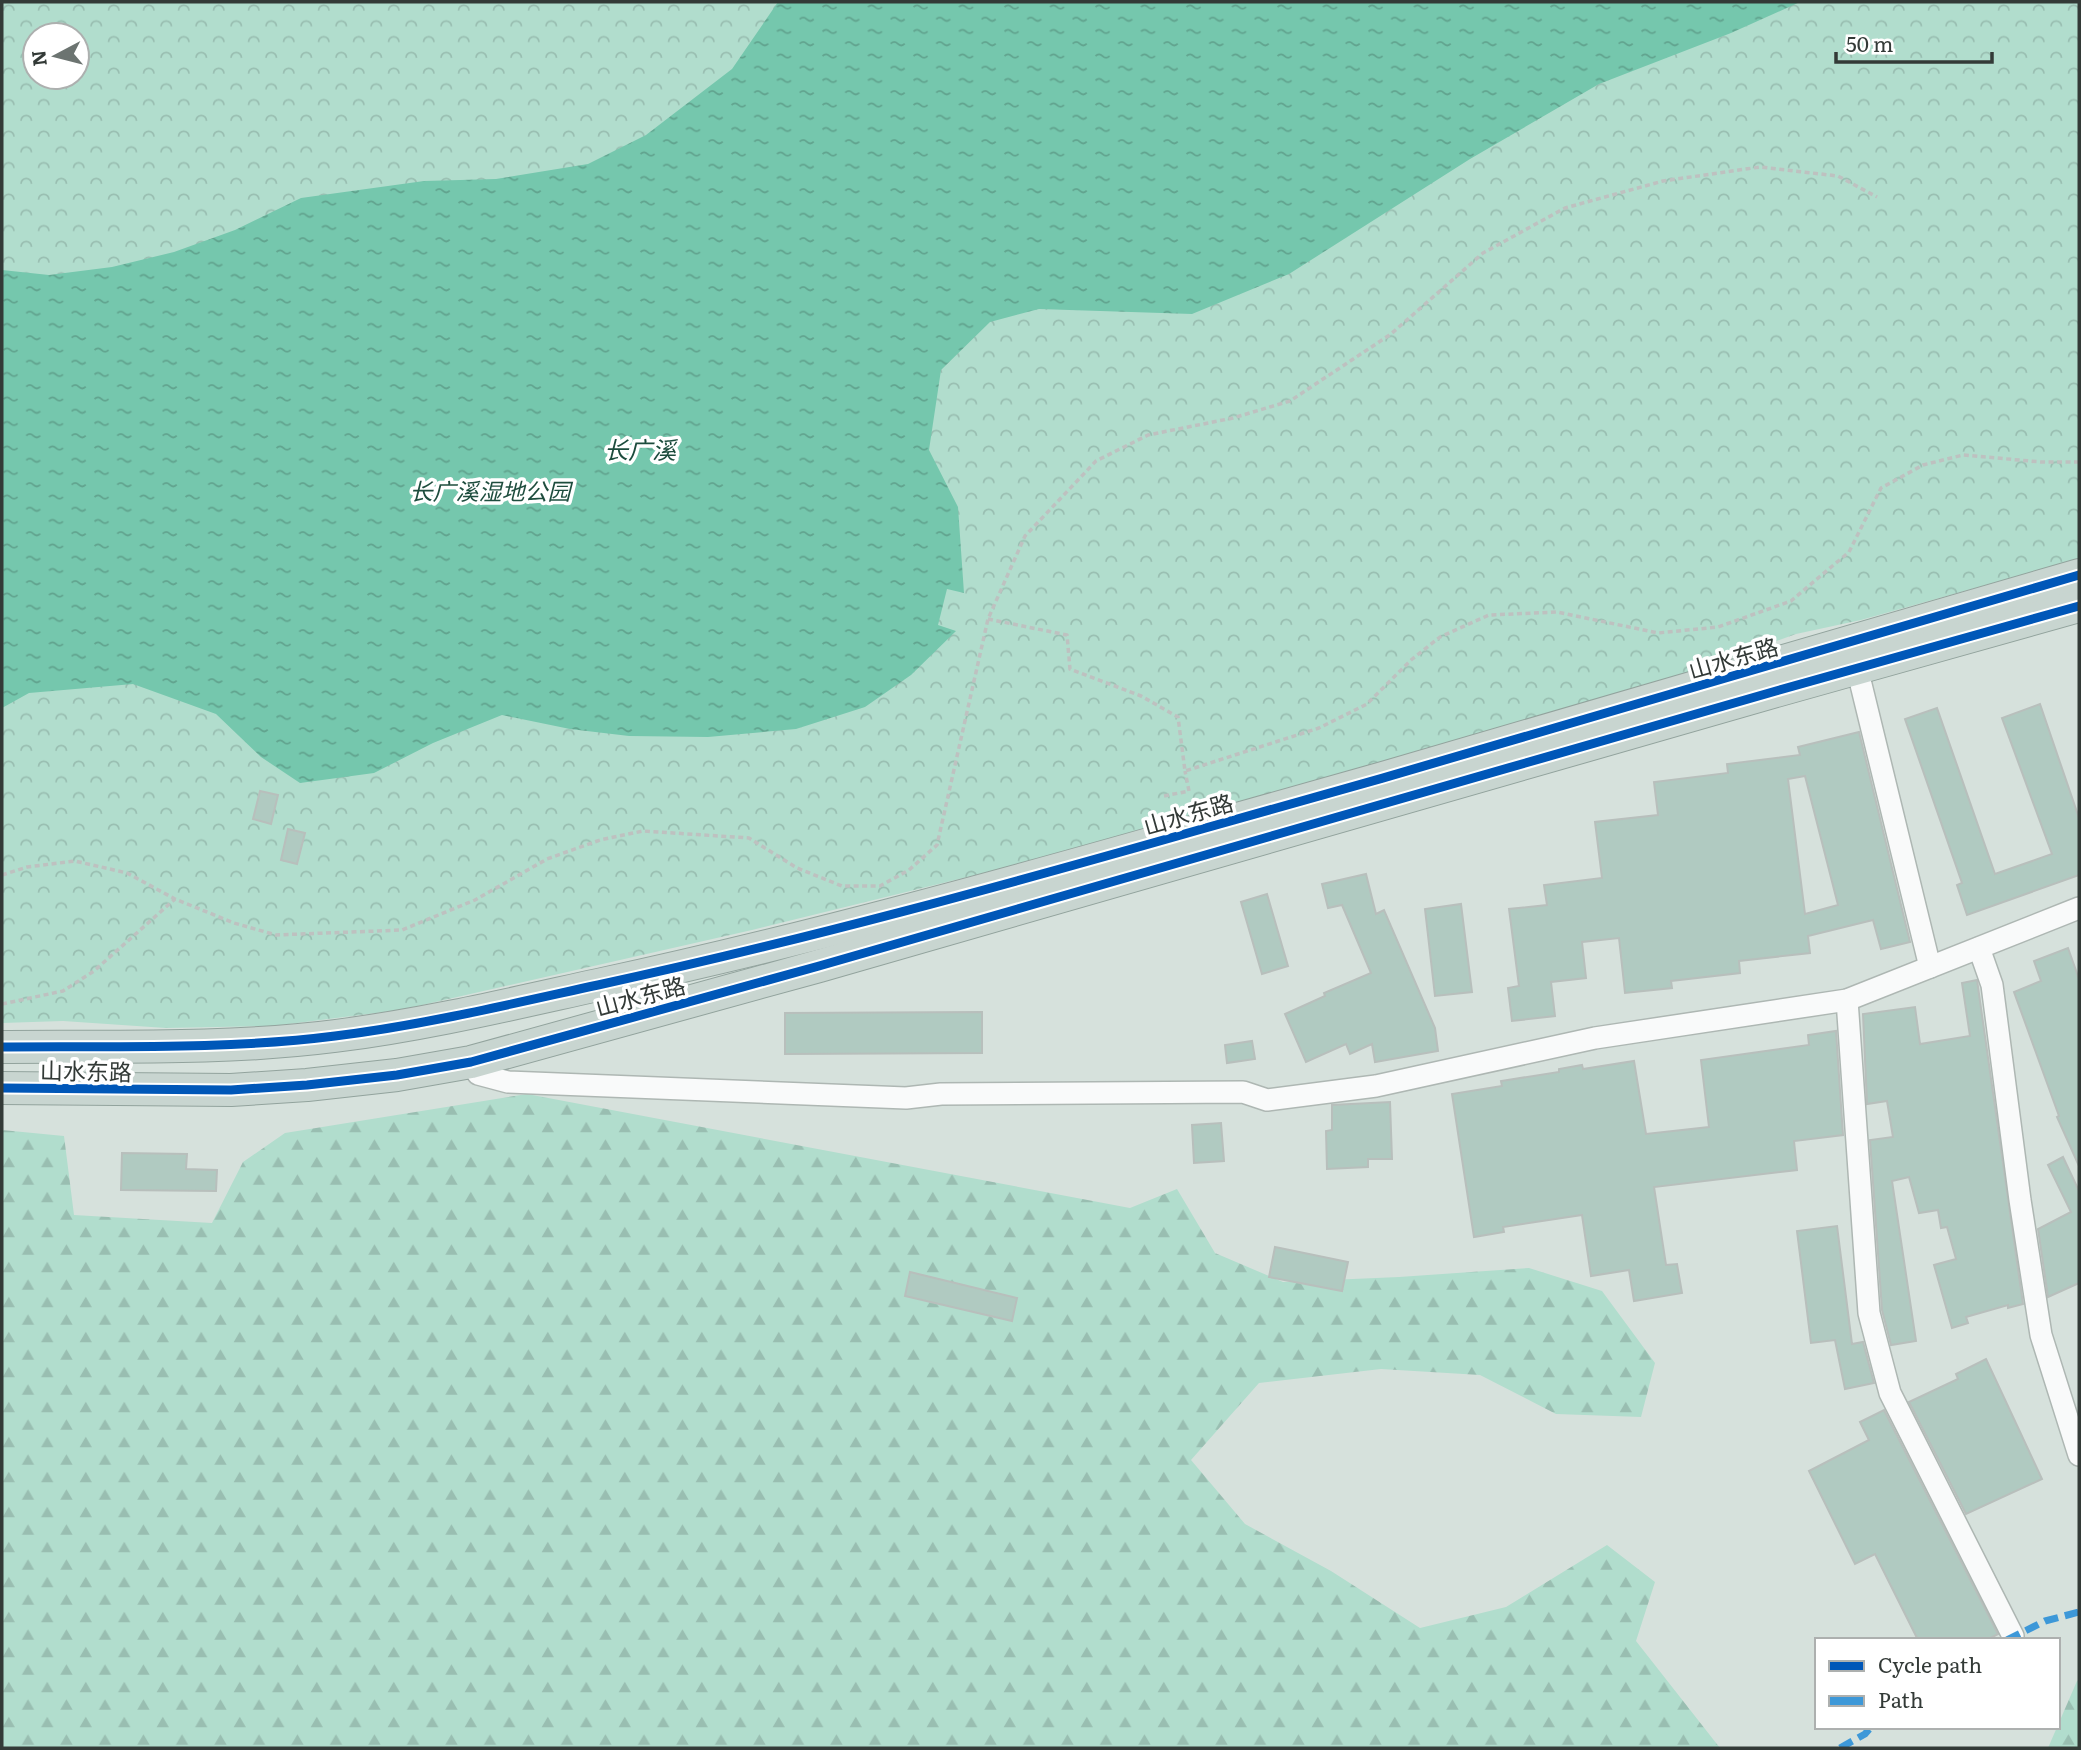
<svg xmlns="http://www.w3.org/2000/svg" width="2081" height="1750" viewBox="0 0 2081 1750" font-family="Literata,'Noto Sans SC',serif">
<style>
.forest{fill:url(#forest-firs)}
.park{fill:url(#park-crowns);fill-rule:evenodd}
.water{fill:url(#water-ripples)}
.building{fill:#b0cac1;stroke:#b8bfbc;stroke-width:2;fill-rule:evenodd}
.lines{fill:none;stroke-linecap:round;stroke-linejoin:round}
.minor-casing{stroke:#aeb7b3;stroke-width:24}
.highway-casing{stroke:#92a39d;stroke-width:34}
.path{stroke:#bec1c0;stroke-width:3.5;stroke-dasharray:5 3.5;stroke-linecap:butt}
.minor{stroke:#f9fafa;stroke-width:21}
.highway{stroke:#c8d5d0;stroke-width:32}
.quiet{stroke:#3d98d8;stroke-width:7;stroke-dasharray:14 7;stroke-linecap:butt}
.cycleway-casing{stroke:#fff;stroke-width:13}
.cycleway{stroke:#0057b8;stroke-width:9}
.labels{text-anchor:middle;dominant-baseline:central;stroke-width:7;stroke-linejoin:round;paint-order:stroke}
.park-label{font-size:23px;font-style:italic;fill:#1e4d3e;stroke:#fff}
.street-label{font-size:23px;fill:#333a37;stroke:#fff}
.water-label{font-size:24px;font-style:italic;fill:#1c4c3d;stroke:#fff}
</style>
<defs>
<pattern id="forest-firs" width="22" height="20" patternUnits="userSpaceOnUse" patternTransform="scale(1.75)"><rect width="22" height="20" fill="#b1ddcd"/><path d="M5 1l3.5 6h-7zM16 11l3.5 6h-7z" fill="#99beb1"/></pattern>
<pattern id="park-crowns" width="20" height="18" patternUnits="userSpaceOnUse" patternTransform="scale(1.75)"><rect width="20" height="18" fill="#b1ddcd"/><path d="M2 6a3 3 0 1 1 6 0M12 15a3 3 0 1 1 6 0" fill="none" stroke="#99beb1"/></pattern>
<pattern id="water-ripples" width="26" height="14" patternUnits="userSpaceOnUse" patternTransform="scale(1.75)"><rect width="26" height="14" fill="#75c7ad"/><path d="M2 4q2-2 4 0t4 0M15 11q2-2 4 0t4 0" fill="none" stroke="#61a38e"/></pattern>
</defs>
<rect width="100%" height="100%" fill="#d6e1dc"/>
<g class="forest">
<polygon points="527,1094 1130,1208 1177,1189 1215,1253 1283,1282 1399,1277 1529,1268 1602,1291 1655,1363 1641,1417 1556,1414 1480,1375 1381,1369 1259,1383 1191,1460 1245,1524 1331,1571 1420,1628 1506,1607 1607,1545 1655,1582 1636,1641 1720,1748 2,1748 2,1130 64,1136 74,1215 212,1223 243,1162 285,1133"/>
<polygon points="2079,1680 2079,1748 2048,1748 2077,1681"/>
</g>
<path class="park" d="M2 2H2079V559L1861 620 1796 634 1672 678 1056 855 752 930 400 1010 273 1026 166 1028 63 1021 2 1023ZM35 35H77V77H35Z"/>
<polygon class="water" points="778,2 1800,2 1731,33 1599,84 1470,159 1289,274 1192,314 1039,309 990,322 941,370 929,450 958,507 964,593 947,589 938,625 956,631 911,675 865,707 796,729 708,737 629,736 570,729 502,715 433,743 374,773 300,783 261,757 216,714 133,684 29,693 2,708 2,270 49,275 112,267 174,252 235,230 301,198 424,181 496,179 588,164 646,135 732,69"/>
<g class="building">
<polygon points="2040,704 2079,818 2079,875 1967,915 1957,885 1962,883 1905,719 1937,708 1995,874 2052,854 2002,718"/>
<path d="M1859 732 1910 942 1881 949 1873 920 1808 936 1810 953 1739 961 1740 973 1671 981 1672 988 1625 993 1619 938 1582 942 1586 978 1551 982 1555 1016 1512 1021 1508 988 1519 986 1509 909 1547 905 1544 885 1602 878 1595 822 1658 815 1654 782 1728 773 1727 764 1800 755 1798 747ZM1805 776 1838 905 1805 914 1788 779Z"/>
<polygon points="260,791 278,795 271,824 253,819"/>
<polygon points="288,829 305,833 297,864 281,860"/>
<polygon points="1366,874 1376,914 1384,910 1435,1028 1438,1051 1375,1062 1372,1044 1350,1054 1346,1044 1306,1062 1285,1014 1325,996 1324,993 1371,973 1342,905 1328,908 1322,884"/>
<polygon points="1267,894 1288,966 1262,974 1241,902"/>
<polygon points="1461,904 1472,992 1435,996 1425,909"/>
<polygon points="2068,948 2079,979 2079,1166 2057,1117 2059,1116 2014,992 2041,981 2034,961"/>
<polygon points="1977,980 2023,1304 2008,1308 2008,1305 1966,1317 1968,1323 1952,1328 1934,1265 1956,1259 1947,1227 1941,1228 1938,1210 1919,1213 1909,1177 1892,1181 1916,1341 1891,1345 1882,1310 1870,1140 1893,1137 1887,1101 1867,1104 1863,1014 1915,1007 1920,1044 1970,1036 1962,983"/>
<polygon points="982,1012 982,1053 785,1054 785,1013"/>
<polygon points="1836,1031 1843,1135 1794,1141 1797,1170 1654,1187 1666,1265 1677,1264 1682,1293 1634,1301 1629,1270 1591,1276 1582,1215 1503,1227 1504,1232 1474,1237 1452,1094 1502,1086 1501,1081 1559,1072 1559,1069 1582,1065 1583,1069 1634,1061 1646,1134 1709,1127 1701,1060 1809,1045 1808,1035"/>
<polygon points="1252,1041 1255,1059 1227,1063 1225,1045"/>
<polygon points="1390,1102 1392,1159 1368,1159 1368,1167 1327,1169 1326,1131 1332,1130 1332,1105"/>
<polygon points="1221,1123 1224,1161 1194,1163 1192,1125"/>
<polygon points="122,1153 187,1154 186,1169 217,1170 216,1191 121,1190"/>
<polygon points="2063,1157 2079,1191 2079,1283 2048,1297 2038,1229 2071,1212 2048,1165"/>
<polygon points="1837,1226 1852,1344 1863,1342 1874,1383 1845,1389 1835,1340 1811,1343 1797,1231"/>
<polygon points="1275,1247 1348,1262 1342,1291 1269,1277"/>
<polygon points="910,1272 1017,1298 1012,1321 905,1296"/>
<polygon points="1986,1359 2042,1479 1966,1514 1909,1402 1958,1379 1956,1374"/>
<polygon points="1884,1410 1998,1634 1987,1640 1918,1640 1875,1554 1855,1564 1809,1471 1869,1440 1860,1422"/>
</g>
<g class="lines">
<g class="minor-casing">
<g id="minor">
<polyline points="1857,668 1930,967"/>
<polyline points="1979,948 1992,985 2020,1200 2041,1335 2079,1455"/>
<polyline points="1847,1000 1869,1313 1890,1393 2013,1636"/>
<polyline points="471,1062 478,1074 508,1082 906,1098 941,1094 1243,1092 1267,1100 1376,1086 1595,1038 1847,1000 2079,908"/>
</g>
</g>
<g class="highway-casing">
<g id="highway">
<path d="M2 1047C112 1046 225 1050 335 1036 423 1025 511 1004 598 985 802 941 1002 886 1202 829 1495 747 1787 662 2079 575"/>
<polyline points="2,1088 231,1090 307,1085 397,1075 471,1062 819,966 1776,691 2079,606"/>
</g>
</g>
<g class="path">
<polyline points="988,619 1067,635 1070,669 1141,696 1178,717 1185,771 1319,728 1367,704 1411,660 1440,637 1489,615 1557,612 1658,633 1718,627 1791,601 1849,552 1881,488 1923,465 1963,455 2041,462 2079,462"/>
<polyline points="1164,796 1189,791 1185,771"/>
<polyline points="2,875 27,867 75,861 127,873 175,899 234,923 276,935 402,930 475,900 547,859 600,840 643,831 749,838 797,868 842,886 880,886 909,870 937,845 988,619 1025,536 1096,461 1148,435 1233,418 1290,401 1391,334 1483,253 1565,208 1663,181 1760,167 1838,176 1877,197"/>
<polyline points="2,1004 63,991 94,971 175,899"/>
</g>
<use href="#minor" class="minor"/>
<use href="#highway" class="highway"/>
<g class="quiet">
<polyline points="2007,1640 2045,1621 2079,1612"/>
<polyline points="1840,1748 1865,1734 1871,1727"/>
</g>
<g class="cycleway-casing">
<g id="cycleway">
<path d="M2 1047C112 1046 225 1050 335 1036 423 1025 511 1004 598 985 802 941 1002 886 1202 829 1495 747 1787 662 2079 575"/>
<polyline points="2,1088 231,1090 307,1085 397,1075 471,1062 819,966 1776,691 2079,606"/>
</g>
</g>
<use href="#cycleway" class="cycleway"/>
</g>
<g class="labels">
<g class="park-label">
<text x="490" y="490">长广溪湿地公园</text>
</g>
<g class="street-label">
<text transform="translate(1733 657) rotate(-16)">山水东路</text>
<text transform="translate(1188 813) rotate(-16)">山水东路</text>
<text transform="translate(640 995) rotate(-15)">山水东路</text>
<text transform="translate(86 1070) rotate(1)">山水东路</text>
</g>
<g class="water-label">
<text x="640" y="448">长广溪</text>
</g>
</g>
<rect width="2081" height="1750" fill="none" stroke="#333a37" stroke-width="7"/>
<rect x="1815" y="1638" width="245" height="91" fill="#ffffff" stroke="#adb0af" stroke-width="2"/>
<rect x="1829" y="1661" width="35" height="10" fill="#0057b8" stroke="#adb0af" stroke-width="2"/>
<text x="1878" y="1673" font-size="21" fill="#333a37">Cycle path</text>
<rect x="1829" y="1696" width="35" height="10" fill="#3d98d8" stroke="#adb0af" stroke-width="2"/>
<text x="1878" y="1708" font-size="21" fill="#333a37">Path</text>
<g transform="translate(56 56) rotate(263)"><circle r="33" fill="#ffffff" stroke="#adb0af" stroke-width="2"/>
<path d="M0-5L12 26L0 18L-12 26Z" fill="#6c7471"/>
<text y="-10" font-size="19" font-weight="bold" text-anchor="middle" fill="#333a37">N</text>
</g>
<path d="M1836 52v10h156v-10" fill="none" stroke="#333a37" stroke-width="3.5"/>
<text x="1846" y="52" font-size="21" fill="#333a37" stroke="#ffffff" stroke-width="5" paint-order="stroke">50 m</text>
</svg>
